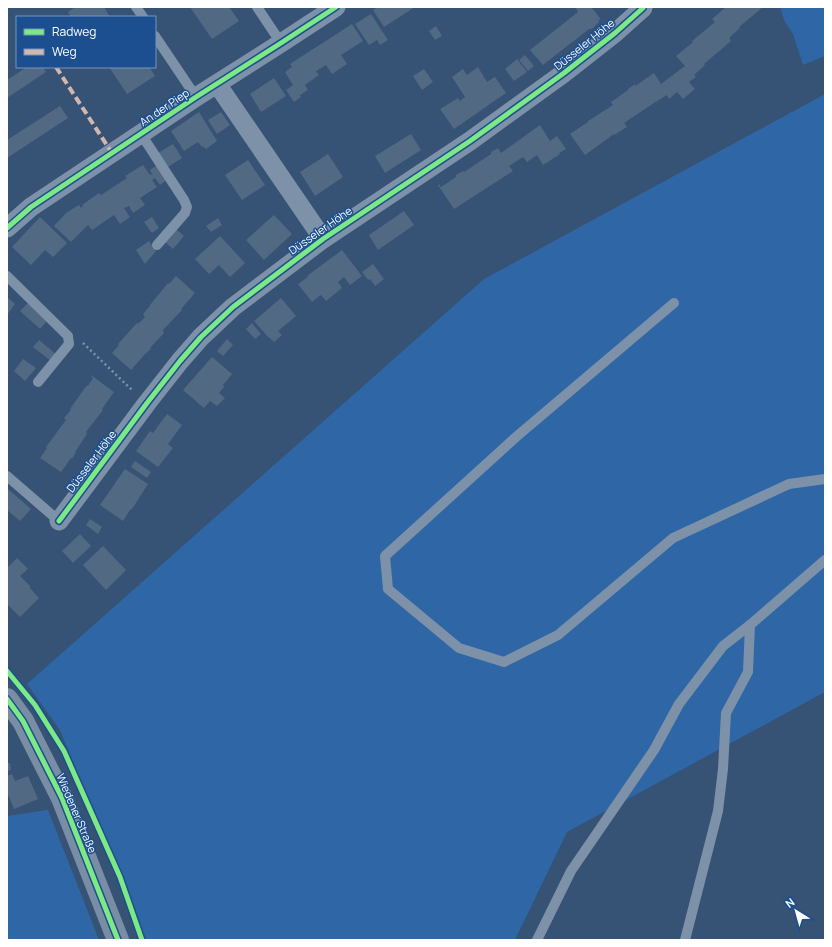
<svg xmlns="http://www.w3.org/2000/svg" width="832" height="947" viewBox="0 0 832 947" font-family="Manrope,sans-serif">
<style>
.green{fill:#2f66a5}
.building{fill:#526984}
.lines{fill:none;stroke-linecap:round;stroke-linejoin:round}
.path{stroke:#7d92a8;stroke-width:2.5;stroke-dasharray:2 3;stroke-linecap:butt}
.lane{stroke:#7d92a8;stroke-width:10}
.street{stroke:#7d92a8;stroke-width:19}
.secondary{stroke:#798da4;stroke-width:22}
.quiet{stroke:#d1b7ad;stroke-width:4;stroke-dasharray:8 4;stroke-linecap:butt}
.cycleway-casing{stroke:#1b4f8f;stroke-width:8}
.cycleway{stroke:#7ce984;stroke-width:5}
.labels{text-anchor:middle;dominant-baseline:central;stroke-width:3;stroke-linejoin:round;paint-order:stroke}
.street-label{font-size:11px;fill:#fff;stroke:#1b4f8f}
</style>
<rect width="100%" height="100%" fill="#365274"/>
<g class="green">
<polygon points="780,7 825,7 825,56 803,65 793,34 784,20"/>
<polygon points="825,94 825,692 567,832 515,940 145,940 60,730 27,684 484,279"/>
<polygon points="47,810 48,810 99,940 7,940 7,816"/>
</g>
<g class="building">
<polygon points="75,7 104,7 110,17 71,17 68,12"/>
<polygon points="190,7 229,7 239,21 212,39"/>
<polygon points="378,7 415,7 384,27 373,10"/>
<polygon points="577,7 591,7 600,18 598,23 592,29 589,29 543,65 530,50 578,12 576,8"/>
<polygon points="726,7 763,7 739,27 740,28 729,38 731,41 704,64 705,65 694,75 696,77 689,82 695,89 683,99 677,92 669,99 667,95 654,103 624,123 627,127 614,135 614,134 585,155 570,134 588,122 588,121 613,105 611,102 628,90 628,89 635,84 635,86 654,73 661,84 685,66 676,56 693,42 692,41 715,22 712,19"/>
<polygon points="371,14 388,40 380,45 377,40 369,45 355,24"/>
<polygon points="352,24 363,41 341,55 347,64 332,74 326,65 316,71 319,75 305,85 308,90 300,95 301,97 294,102 286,90 293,85 285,72 292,67 290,64"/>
<polygon points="436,26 442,36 435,40 429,31"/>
<polygon points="525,55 534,66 528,71 519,60"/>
<polygon points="517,59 527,72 514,81 505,69"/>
<polygon points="27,67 43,67 46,72 7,98 7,80"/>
<polygon points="109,67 149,67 155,76 127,94"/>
<polygon points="478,67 487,82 495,77 506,93 454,129 440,109 458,98 460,101 465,97 452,77 463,69 467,75"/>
<polygon points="424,69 433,82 422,90 413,76"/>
<polygon points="274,78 286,96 261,112 250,94"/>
<polygon points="60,106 68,118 7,158 7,140"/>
<polygon points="199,112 217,141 206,149 202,146 202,147 198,142 184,151 171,131"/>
<polygon points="221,112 230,125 217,134 208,120"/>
<polygon points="540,125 550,141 557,136 566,149 559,153 560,154 543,165 537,155 527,162 523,157 509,166 513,171 454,209 438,185 439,184 441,187 456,177 456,175 463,171 464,172 491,154 491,152 498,148 501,153"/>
<polygon points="411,134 421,150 385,173 375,156"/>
<polygon points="173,144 182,158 168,167 158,153"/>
<polygon points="328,154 343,177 315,196 300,172"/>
<polygon points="248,160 265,185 242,200 225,175"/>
<polygon points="143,165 150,175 152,174 150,170 157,165 167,180 160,185 155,178 152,180 157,187 140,198 145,205 133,213 129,206 124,208 130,217 120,224 114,215 92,230 88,225 71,242 54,226 66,213 79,205 81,208 83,206 82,205 99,193 101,195 127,178 125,176"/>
<polygon points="404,211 414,225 378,250 369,235"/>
<polygon points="274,215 292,234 264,260 246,240"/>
<polygon points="40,217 67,243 53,257 45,250 31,265 12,247"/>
<polygon points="152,217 159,228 152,233 144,222"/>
<polygon points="218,218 222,225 211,232 206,226"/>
<polygon points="176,229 184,236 173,249 165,242"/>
<polygon points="220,236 245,263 230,277 219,265 209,274 195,259"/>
<polygon points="149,241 156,251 145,264 136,250"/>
<polygon points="342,250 362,276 350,285 344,277 338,282 342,288 326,301 321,295 312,302 298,284 308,277 307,276"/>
<polygon points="373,264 384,279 375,286 370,279 368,280 362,272"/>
<polygon points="176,276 195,293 181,309 182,310 163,330 163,331 164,333 150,348 151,349 145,354 131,370 112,353 119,345 118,344 137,323 138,324 145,317 143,314 150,306 150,305 168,283 169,284"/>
<polygon points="7,297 15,304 7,315"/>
<polygon points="281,298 296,316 278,331 282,335 274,342 270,338 269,338 254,321"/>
<polygon points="28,303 47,321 40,329 20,311"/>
<polygon points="252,323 261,334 255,339 246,329"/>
<polygon points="227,339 233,345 223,356 217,351"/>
<polygon points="39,340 57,355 51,361 33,347"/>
<polygon points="212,357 232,374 223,385 224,387 219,393 225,398 217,406 210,401 204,408 183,390"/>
<polygon points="23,359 36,368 25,381 14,371"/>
<polygon points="91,375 114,392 102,409 103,410 86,432 87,434 75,452 76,452 72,459 71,458 61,472 40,458 47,448 46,447 66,420 64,418 71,410 70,409 87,385 88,386 93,378 91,376"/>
<polygon points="167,414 182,425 168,444 173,448 158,467 136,451 150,431 153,433"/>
<polygon points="135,461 151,472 147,478 131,467"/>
<polygon points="125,469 148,484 132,509 130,510 123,521 100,505"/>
<polygon points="7,488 31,509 20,521 7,510"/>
<polygon points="90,519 102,527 98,534 86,525"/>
<polygon points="80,534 91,546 73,563 62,551"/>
<polygon points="103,546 126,570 106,590 83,565"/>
<polygon points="17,558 28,569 20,576 30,586 30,588 39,598 20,617 7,604 7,568"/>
<polygon points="7,763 10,763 11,770 7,771"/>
<polygon points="12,774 15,781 28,776 38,799 14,809 7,792 7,776"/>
</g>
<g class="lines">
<polyline class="path" points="83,343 133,391"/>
<g class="lane">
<polyline points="136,7 143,17"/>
<polyline points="257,7 281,43"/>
<polyline points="155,36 196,97"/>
<polyline points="141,134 184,200 187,207 185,213 157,245"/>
<polyline points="7,276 68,336 69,344 38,382"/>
<polyline points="674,303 516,437 385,556 388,589 459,648 504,662 558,635 673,538 789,484 825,479"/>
<polyline points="7,476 59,521"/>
<polyline points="537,940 571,871 654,750 679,704 723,646 750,625 825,560"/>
<polyline points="685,940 718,811 723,769 726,713 748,672 750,625"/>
</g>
<g class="street">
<polyline points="217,84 323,239"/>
<polyline points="7,228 31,207 196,97 281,43 336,7"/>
<polyline points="59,521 147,403 180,361 201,337 233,307 323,239 470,141 564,73 615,33 643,8"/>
</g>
<polyline class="secondary" points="7,699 23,721 62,798 118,940"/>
<polyline class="quiet" points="56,67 112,153"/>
<g class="cycleway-casing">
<g id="cycleway">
<polyline points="7,228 31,207 196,97 281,43 336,7"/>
<polyline points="59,521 147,403 180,361 201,337 233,307 323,239 470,141 564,73 615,33 643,8"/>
<polyline points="7,671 35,705 64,751 120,877 142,940"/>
<polyline points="7,699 23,721 62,798 118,940"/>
</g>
</g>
<use href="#cycleway" class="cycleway"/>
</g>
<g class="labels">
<g class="street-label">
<text transform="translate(584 44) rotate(-39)">Düsseler Höhe</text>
<text transform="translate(164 107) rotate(-34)">An der Piep</text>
<text transform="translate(320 230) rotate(-35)">Düsseler Höhe</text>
<text transform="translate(91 461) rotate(-53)">Düsseler Höhe</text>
<text transform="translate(77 813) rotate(67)">Wiedener Straße</text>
</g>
</g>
<rect width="832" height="947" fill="none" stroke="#ffffff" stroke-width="16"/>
<rect x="16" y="16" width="140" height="52" fill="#1b4f8f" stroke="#7695bc"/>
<rect x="24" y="29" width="20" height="6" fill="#7ce984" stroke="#7695bc"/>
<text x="52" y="36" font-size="12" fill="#ffffff">Radweg</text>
<rect x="24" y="49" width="20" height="6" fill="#d1b7ad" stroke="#7695bc"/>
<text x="52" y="56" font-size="12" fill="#ffffff">Weg</text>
<g transform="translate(796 911) rotate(323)" stroke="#1b4f8f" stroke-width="3" paint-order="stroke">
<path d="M0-3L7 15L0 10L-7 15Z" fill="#ffffff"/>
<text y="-6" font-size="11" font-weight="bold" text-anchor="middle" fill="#ffffff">N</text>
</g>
</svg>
